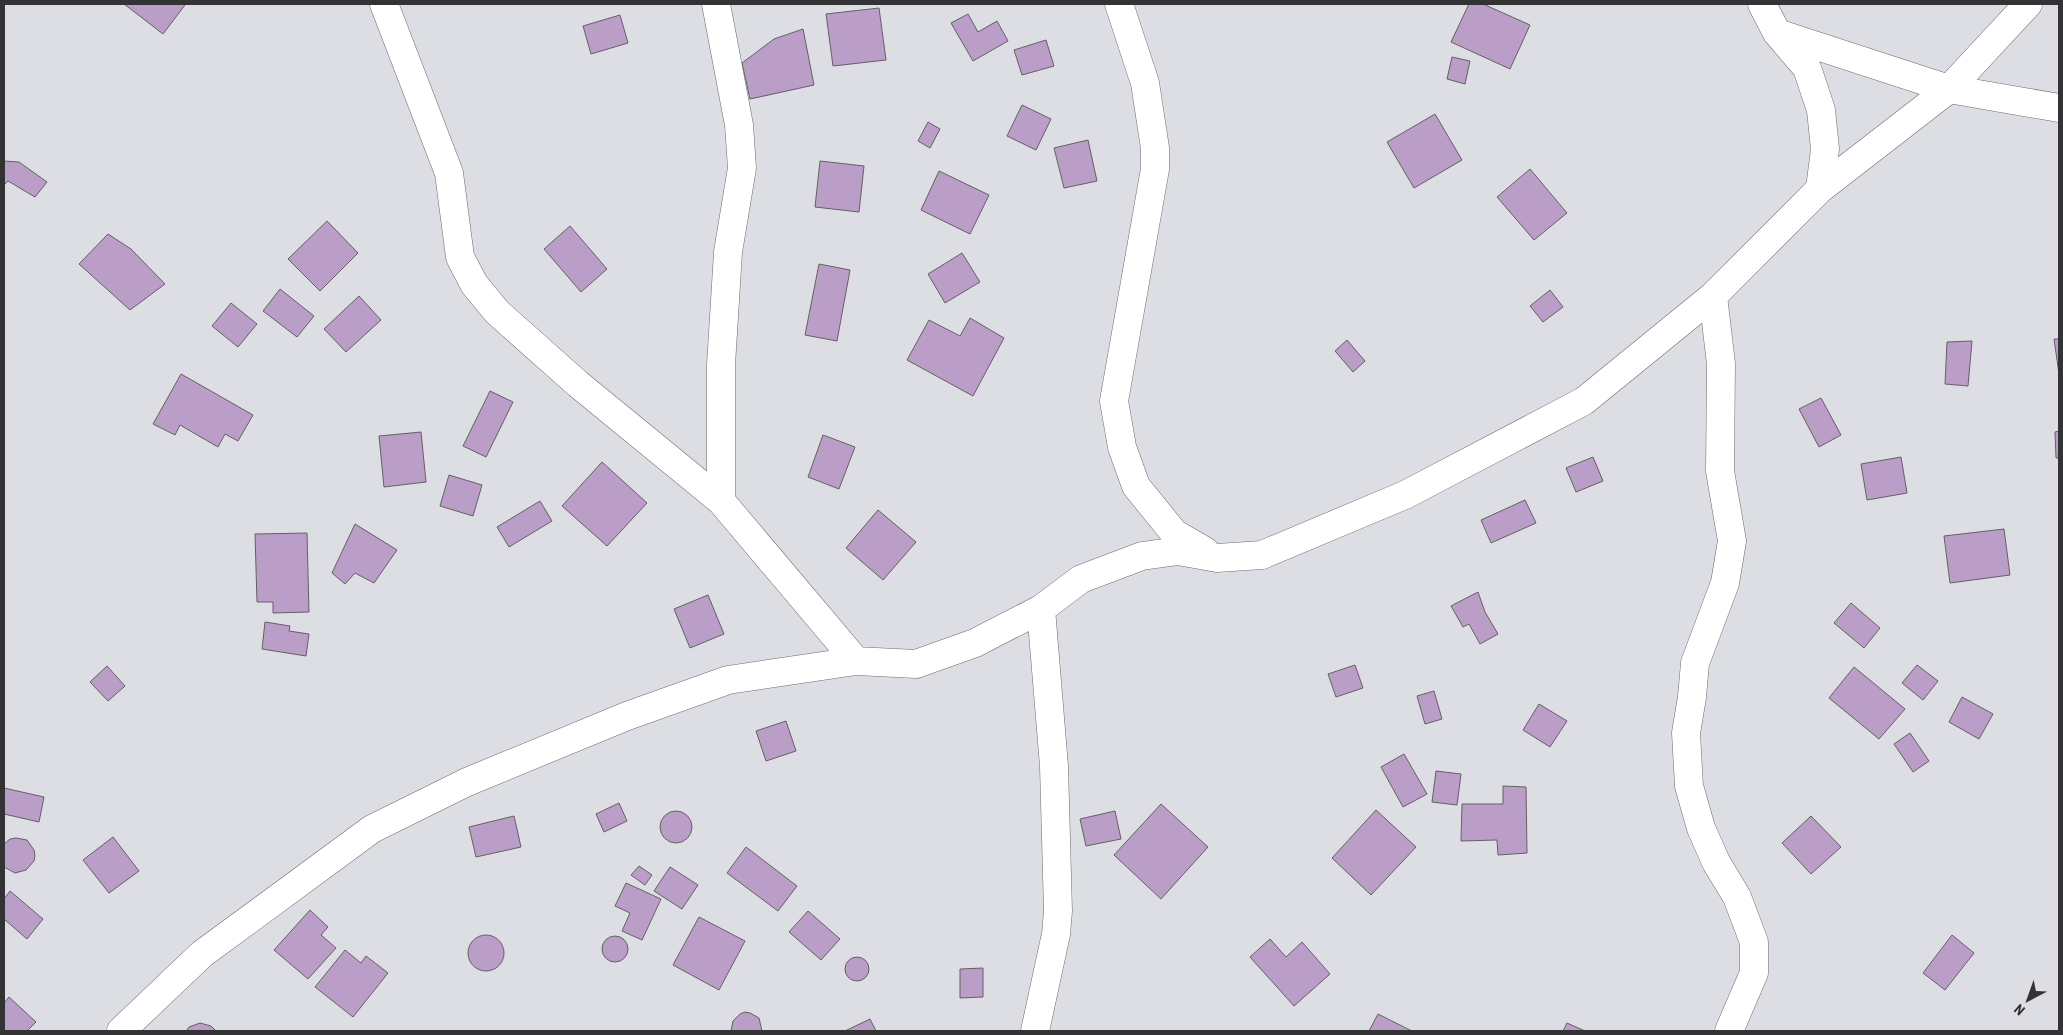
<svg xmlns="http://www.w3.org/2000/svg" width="2063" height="1035" font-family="'Roboto Condensed',sans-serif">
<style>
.building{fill:#bb9ec7;stroke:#636064}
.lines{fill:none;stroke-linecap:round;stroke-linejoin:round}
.minor-casing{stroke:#6b6b71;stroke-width:29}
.minor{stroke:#fff;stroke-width:28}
</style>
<rect width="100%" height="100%" fill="#dddee4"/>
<!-- building -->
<path class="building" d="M124 4H184L185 5 163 34Z
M1469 4H1483L1530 25 1510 69 1451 42Z
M879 8 886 60 833 66 826 14Z
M968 14 978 32 997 21 1008 41 973 61 951 23Z
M620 15 628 43 591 54 583 26Z
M803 29 814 85 750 99 742 63 774 39Z
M1046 40 1054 66 1022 75 1014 50Z
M1452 57 1470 61 1465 84 1447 79Z
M1022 105 1051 119 1036 150 1007 136Z
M1435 114 1462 160 1414 188 1387 142Z
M928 122 940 129 930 148 918 141Z
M1088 140 1097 181 1064 188 1054 148Z
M4 161 19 162 47 182 35 197 8 181 4 185Z
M820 161 864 166 859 212 815 207Z
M1530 169 1567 213 1534 240 1497 197Z
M939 171 989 195 970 234 921 210Z
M327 221 358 253 320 291 288 259Z
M570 226 607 269 581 292 544 249Z
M108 234 131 249 165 284 130 310 79 264Z
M962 253 980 282 945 303 928 274Z
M819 264 850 270 837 341 805 335Z
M280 289 314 316 297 337 263 311Z
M1550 290 1563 307 1543 322 1530 306Z
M359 296 381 320 346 352 324 329Z
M231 303 257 324 238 347 212 326Z
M970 318 1004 338 973 396 907 360 929 320 960 336Z
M2054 339H2059V374Z
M1347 340 1365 361 1353 372 1335 351Z
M1972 341 1968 386 1945 384 1947 342Z
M181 374 253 415 238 441 225 434 218 447 180 425 175 435 153 424Z
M490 391 513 402 486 457 463 446Z
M1821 398 1841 435 1819 447 1799 409Z
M2059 431V458H2056L2055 432Z
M421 432 426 482 384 487 379 436Z
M823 435 855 447 839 489 808 477Z
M1593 457 1603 481 1576 492 1566 468Z
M1901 457 1907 493 1867 500 1861 464Z
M602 462 647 503 607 546 562 506Z
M449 475 482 485 473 516 440 506Z
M1525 500 1536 523 1491 543 1481 520Z
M540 501 552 521 509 547 497 527Z
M878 510 916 542 883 580 846 548Z
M355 524 397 550 374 583 355 573 345 584 332 573Z
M2004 529 2010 575 1950 583 1944 536Z
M307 533 309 612 273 613V602H257L255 534Z
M1478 592 1485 612 1498 634 1480 644 1469 624 1463 627 1451 606Z
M708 595 724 634 690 648 674 609Z
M1851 603 1880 628 1864 648 1834 623Z
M265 622 290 626 289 631 309 634 306 656 262 649Z
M1355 665 1363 688 1336 697 1328 674Z
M1917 665 1938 681 1923 700 1902 683Z
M107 666 125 686 108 701 90 682Z
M1854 667 1905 709 1879 739 1829 698Z
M1434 691 1442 719 1425 724 1417 696Z
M1962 697 1993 714 1979 739 1949 722Z
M1539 704 1567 721 1550 747 1523 730Z
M786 721 796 751 766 761 756 731Z
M1910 733 1929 761 1913 772 1894 744Z
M1404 754 1427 794 1403 807 1381 767Z
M1436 771 1461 774 1457 805 1432 802Z
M1503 786 1526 787 1527 853 1498 855 1497 840 1461 841 1462 804H1503Z
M4 788 44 797 39 822 4 814Z
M619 803 627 821 604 832 596 814Z
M1161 804 1208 847 1161 899 1114 855Z
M1376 810 1416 847 1371 895 1332 858Z
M660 827a16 16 0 1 1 32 0a16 16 0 1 1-32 0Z
M1115 811 1121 839 1086 846 1080 819Z
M514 816 521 847 476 857 469 827Z
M1811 816 1841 847 1811 874 1782 843Z
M113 837 139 871 109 893 83 860Z
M16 838 27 840 34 850 35 856 34 861 26 870 15 873 4 867V844L10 839Z
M746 847 797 886 778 911 727 873Z
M639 866 652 875 645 885 631 875Z
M670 867 698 885 682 909 654 891Z
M626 883 661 899 642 940 622 931 630 913 615 906Z
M10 891 43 919 27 939 4 919V899Z
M310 910 328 927 321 935 336 948 308 979 274 950Z
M808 911 840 939 821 960 789 932Z
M699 917 745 941 719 990 673 965Z
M1952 935 1974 953 1945 990 1923 973Z
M468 953a18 18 0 1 1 36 0a18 18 0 1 1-36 0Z
M602 949a13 13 0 1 1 26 0a13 13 0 1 1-26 0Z
M1270 939 1286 957 1302 942 1330 974 1294 1006 1250 957Z
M345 950 361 963 366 956 388 973 353 1017 315 987Z
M845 969a12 12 0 1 1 24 0a12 12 0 1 1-24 0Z
M983 968V997L960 998V969Z
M9 997 36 1022 27 1031H4V1003Z
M745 1012 750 1013 759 1018 762 1031H731L733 1021 740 1014Z
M1378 1014 1412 1031H1369Z
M870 1019 876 1031H845Z
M200 1023 211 1026 216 1031H186L189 1027Z
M1567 1023 1585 1031H1563Z"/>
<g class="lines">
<defs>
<path id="minor" d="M384 4 449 173 460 257 474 284 497 312 578 384 721 501 856 661
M716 4 739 125 742 168 728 252 721 365V501
M1119 4 1145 83 1155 148V169L1114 401 1122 447 1136 486 1174 533 1205 551
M1762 4 1777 33 1807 68 1821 110 1825 149 1820 189
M1777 33 1949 89 2059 108
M1713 296 1721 364 1720 471 1732 541 1725 583 1695 663 1692 697 1686 733 1689 786 1701 828 1716 862 1737 897 1754 942V973L1729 1031
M121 1031 202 954 372 829 467 782 627 716 728 680 856 661 916 664 975 643 1041 609 1081 579 1142 556 1178 551 1217 558 1262 555 1405 495 1584 401 1713 296 1820 189 1949 89 2028 4
M1035 1031 1056 934 1058 911 1054 766 1041 609"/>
</defs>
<!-- minor casing -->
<use href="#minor" class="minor-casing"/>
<!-- minor -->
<use href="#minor" class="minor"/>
</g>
<!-- border -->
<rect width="2063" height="1035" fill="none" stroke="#333335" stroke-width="10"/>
<!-- north arrow -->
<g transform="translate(2028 1000) rotate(221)" stroke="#dddee4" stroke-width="4" paint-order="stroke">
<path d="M0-4L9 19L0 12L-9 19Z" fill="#333335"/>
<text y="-8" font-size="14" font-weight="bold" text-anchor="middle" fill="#333335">N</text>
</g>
</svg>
